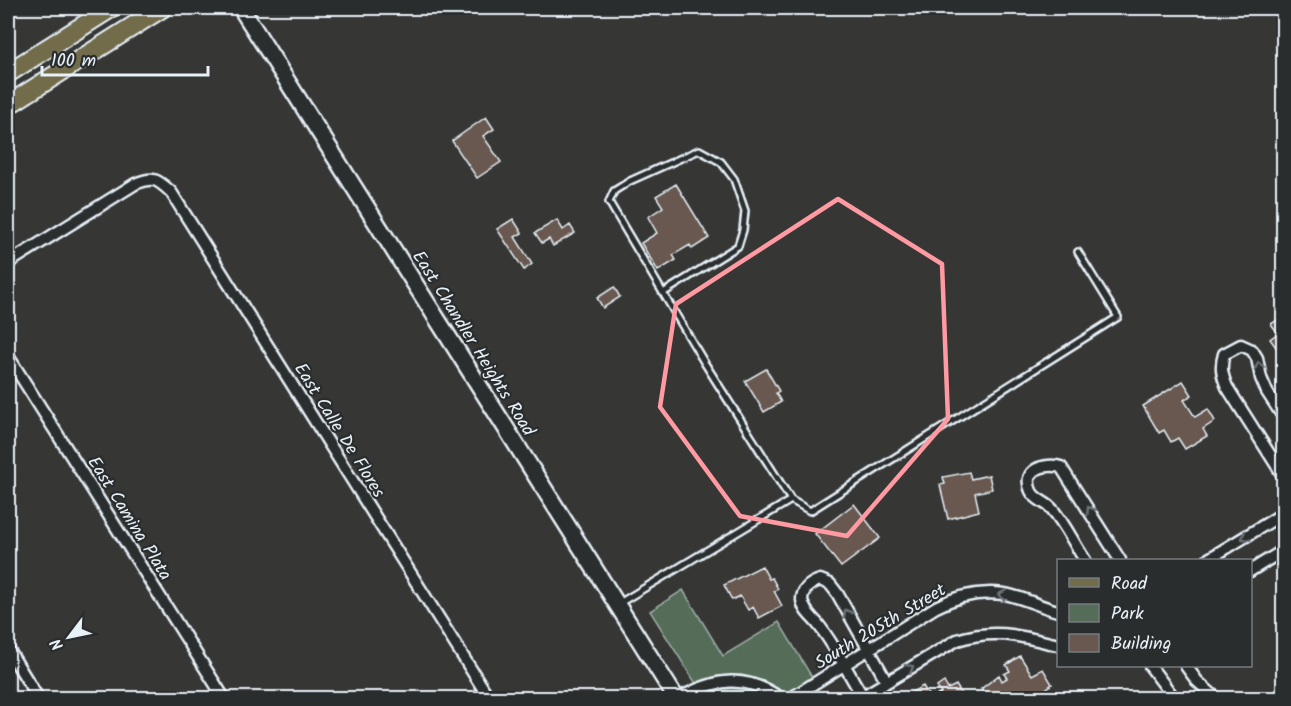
<svg xmlns="http://www.w3.org/2000/svg" width="1291" height="706" font-family="Kalam,sans-serif">
<style>
.green{fill:#556c58;stroke:#9eaea8;stroke-width:1.5}
.building{fill:#68584f;stroke:#e8f1f8;stroke-width:1.5}
.lines{fill:none;stroke-linecap:round;stroke-linejoin:round}
.lane-casing{stroke:#e8f1f8;stroke-width:10}
.street-casing{stroke:#e8f1f8;stroke-width:15}
.secondary-casing{stroke:#e8f1f8;stroke-width:20}
.primary-casing{stroke:#e8f1f8;stroke-width:22}
.lane{stroke:#2a2d2e;stroke-width:5}
.street{stroke:#2a2d2e;stroke-width:10}
.secondary{stroke:#2a2d2e;stroke-width:15}
.primary{stroke:#726c4b;stroke-width:18}
.oneway{stroke:#6c7275}
.marked{fill:none;stroke:#ff9aa2;stroke-width:4.5;stroke-linejoin:round}
.labels{text-anchor:middle;stroke-width:4.5;stroke-linejoin:round;paint-order:stroke}
.street-label{font-size:18px;fill:#e8f1f8;stroke:#2a2d2e}
</style>
<rect width="100%" height="100%" fill="#363635"/>
<filter id="ink" filterUnits="userSpaceOnUse"><feTurbulence type="fractalNoise" baseFrequency=".0167" numOctaves="2"/><feDisplacementMap in="SourceGraphic" scale="12" xChannelSelector="R" yChannelSelector="G"/><feConvolveMatrix kernelMatrix="1 2 1 2 8 2 1 2 1" color-interpolation-filters="sRGB"/></filter>
<g filter="url(#ink)">
<!-- green -->
<path class="green" d="M683 590 723 656 779 622 813 679 787 694 790 698H705L650 611Z"/>
<!-- building -->
<path class="building" d="M486 117 494 129 483 136 501 162 477 178 452 141Z
M676 184 709 238 692 249 690 245 673 255 676 260 658 271 641 243 657 233 648 217 663 207 656 196Z
M513 219 522 233 515 237 532 264 524 270 497 229Z
M557 220 563 230 570 225 575 233 553 246 549 239 542 243 535 233Z
M614 287 620 297 603 308 597 298Z
M1284 316V347L1278 350 1270 339 1278 333 1271 324Z
M766 369 779 391 776 393 781 402 764 412 745 381Z
M1183 381 1192 395 1184 400 1195 417 1208 409 1215 421 1203 429 1207 436 1185 449 1178 438 1171 442 1164 430 1159 433 1143 406Z
M969 472 971 479 989 475 992 489 975 493 979 511 948 519 940 485 945 484 943 477Z
M854 504 880 538 841 567 815 534Z
M762 566 769 579 772 578 778 589 774 591 782 606 759 618 753 607 748 610 740 596 732 600 724 585Z
M1020 656 1032 675 1043 669 1052 684 1046 689 1051 696 1047 698H988L981 689 999 675 1002 681 1007 678 1004 674 1010 671 1006 665Z
M944 682 948 689 956 685 964 698H932L941 693 937 687Z
M923 686 930 698H901Z"/>
<g class="lines">
<defs>
<path id="lane" d="M791 500 810 511 1118 317 1078 252
M618 604 791 500 704 362 609 202 614 191 630 181 699 150 721 162 734 179 745 211 743 230 738 246 663 293"/>
<path id="street" d="M8 263 135 184C153 176 157 179 171 192L489 698
M8 356 224 698
M1284 418 1267 392 1261 378 1257 358 1252 350 1241 345 1224 354C1220 367 1222 375 1227 387L1284 477
M1085 560C1074 544 1065 524 1052 509 1046 502 1035 500 1031 491 1021 469 1045 463 1061 467L1120 560
M1207 560 1284 513
M1250 571 1284 550
M8 649 38 698
M1150 666 1174 698
M1186 666 1197 681 1216 698
M863 697C848 673 835 645 817 623 811 616 803 610 802 600 802 589 811 583 820 580L830 584 837 593 887 682
M680 698C716 678 745 674 780 698
M791 698 936 607C957 596 980 591 1004 594 1023 597 1040 607 1058 611
M860 698 957 640C995 628 1021 636 1058 645"/>
<path id="secondary" d="M241 8 676 698"/>
<path id="primary" d="M8 73 111 8
M8 105 162 8"/>
</defs>
<!-- lane casing -->
<use href="#lane" class="lane-casing"/>
<!-- street casing -->
<use href="#street" class="street-casing"/>
<!-- secondary casing -->
<use href="#secondary" class="secondary-casing"/>
<!-- primary casing -->
<use href="#primary" class="primary-casing"/>
<!-- lane -->
<use href="#lane" class="lane"/>
<!-- street -->
<use href="#street" class="street"/>
<!-- secondary -->
<use href="#secondary" class="secondary"/>
<!-- primary -->
<use href="#primary" class="primary"/>
</g>
<!-- one-way arrows -->
<defs><path id="oneway-chevron" d="M-2-3.5L2.5 0L-2 3.5" fill="none" stroke-width="1.6" stroke-linecap="round" stroke-linejoin="round" transform="scale(1.5)"/></defs>
<g class="oneway">
<use href="#oneway-chevron" transform="translate(1259 366) rotate(-103)"/>
<use href="#oneway-chevron" transform="translate(1090 510) rotate(-122)"/>
<use href="#oneway-chevron" transform="translate(1245 537) rotate(148)"/>
<use href="#oneway-chevron" transform="translate(1002 595) rotate(-171)"/>
<use href="#oneway-chevron" transform="translate(847 613) rotate(-119)"/>
<use href="#oneway-chevron" transform="translate(910 668) rotate(-31)"/>
</g>
</g>
<!-- marked area -->
<path class="marked" d="M838 199 942 264 948 419 847 536 740 516 660 407 676 304Z"/>
<g class="labels">
<!-- street labels -->
<g class="street-label">
<text transform="translate(474 343) rotate(58)" y="6">East Chandler Heights Road</text>
<text transform="translate(340 430) rotate(58)" y="6">East Calle De Flores</text>
<text transform="translate(130 518) rotate(58)" y="6">East Camina Plata</text>
<text transform="translate(880 626) rotate(-31)" y="6">South 205th Street</text>
</g>
</g>
<!-- margin -->
<rect width="1291" height="706" fill="none" stroke="#2a2d2e" stroke-width="30"/>
<rect x="15" y="15" width="1261" height="676" fill="none" stroke="#e8f1f8" stroke-width="2" filter="url(#ink)"/>
<!-- legend -->
<rect x="1057" y="559" width="195" height="108" fill="#2a2d2e" stroke="#767b7f" stroke-width="1.5"/>
<rect x="1069" y="578" width="30" height="9" fill="#726c4b" stroke="#767b7f" stroke-width="1.5"/>
<text x="1111" y="589" font-size="18" fill="#e8f1f8">Road</text>
<rect x="1069" y="604" width="30" height="18" fill="#556c58" stroke="#767b7f" stroke-width="1.5"/>
<text x="1111" y="619" font-size="18" fill="#e8f1f8">Park</text>
<rect x="1069" y="634" width="30" height="18" fill="#68584f" stroke="#767b7f" stroke-width="1.5"/>
<text x="1111" y="649" font-size="18" fill="#e8f1f8">Building</text>
<!-- north arrow -->
<g transform="translate(69 637) rotate(238)" stroke="#2a2d2e" stroke-width="4.5" paint-order="stroke">
<path d="M0-4.5L10 22L0 15L-10 22Z" fill="#e8f1f8"/>
<text y="-9" font-size="16" font-weight="bold" text-anchor="middle" fill="#e8f1f8">N</text>
</g>
<!-- scale -->
<path d="M42 66v9h166v-9" fill="none" stroke="#e8f1f8" stroke-width="3"/>
<text x="51" y="66" font-size="18" fill="#e8f1f8" stroke="#2a2d2e" stroke-width="4.5" paint-order="stroke">100 m</text>
</svg>
